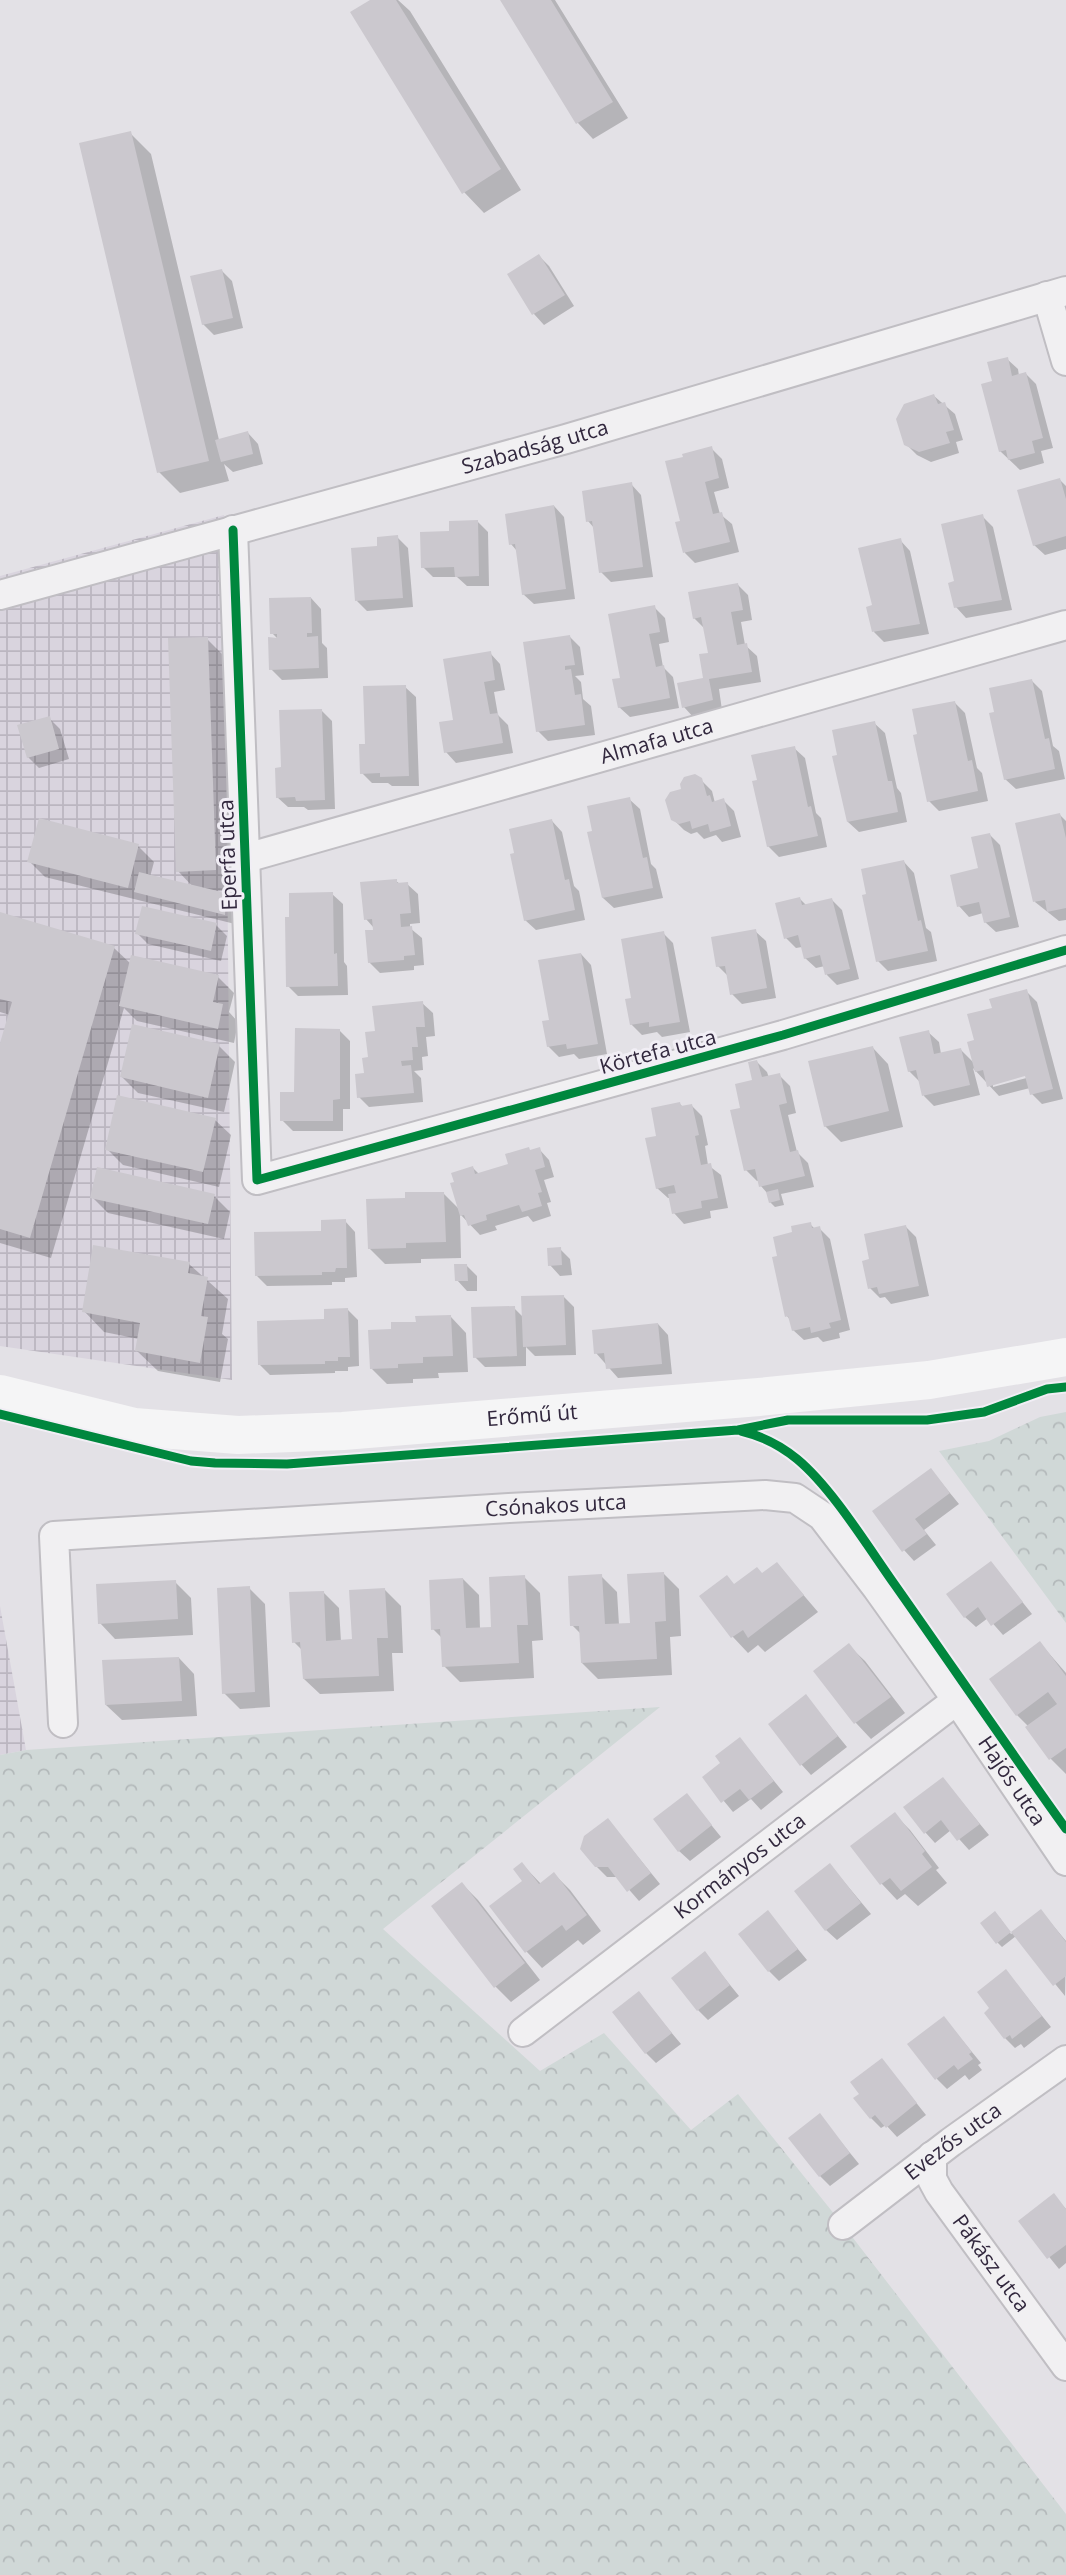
<svg xmlns="http://www.w3.org/2000/svg" width="1066" height="2575" font-family="'Open Sans',sans-serif">
<style>
.industrial{fill:url(#industrial-grid)}
.forest{fill:url(#forest-crowns)}
.shadow{fill:#0003;fill-rule:evenodd}
.building{fill:#cbc8ce}
.lines{fill:none;stroke-linecap:round;stroke-linejoin:round}
.street-casing{stroke:#c0bec3;stroke-width:32}
.street{stroke:#f1f0f2;stroke-width:28}
.secondary{stroke:#f5f5f6;stroke-width:38}
.cycleway-casing{stroke:#f1eef5;stroke-width:13}
.cycleway{stroke:#00873e;stroke-width:9}
.labels{text-anchor:middle;stroke-width:6;stroke-linejoin:round;paint-order:stroke}
.street-label{font-size:21px;fill:#32283e;stroke:#f1eef5}
</style>
<defs>
<pattern id="industrial-grid" width="8" height="8" patternUnits="userSpaceOnUse" patternTransform="scale(1.75)"><rect width="8" height="8" fill="#d9d4de"/><path d="M0 4h8M4 0v8" fill="none" stroke="#bbb6c0"/></pattern>
<pattern id="forest-crowns" width="20" height="18" patternUnits="userSpaceOnUse" patternTransform="scale(1.75)"><rect width="20" height="18" fill="#d0d8d7"/><path d="M2 6a3 3 0 1 1 6 0M12 15a3 3 0 1 1 6 0" fill="none" stroke="#b3b9ba"/></pattern>
</defs>
<rect width="100%" height="100%" fill="#e3e1e6"/>
<!-- industrial -->
<path class="industrial" d="M224 515 232 1380 0 1346V576Z
M0 1606 26 1750 0 1755Z"/>
<!-- forest -->
<path class="forest" d="M1066 1412V1623L939 1451 989 1441 1040 1417Z
M660 1707 383 1929 540 2071 604 2033 691 2130 738 2094 843 2225 1066 2514V2575H0V1755L26 1750Z"/>
<!-- shadow -->
<path class="shadow" d="M374 0H398L410 11 521 190 484 213 464 192Z
M502 0H555L628 118 593 139 578 123Z
M130 133 151 154 219 440 248 433 258 444 263 464 233 472 224 464 229 481 180 493 159 472Z
M539 256 549 266 574 306 544 325 534 314 509 274Z
M222 271 232 281 243 328 214 335 203 324Z
M1007 359 1018 369 1019 376 1026 374 1036 384 1053 448 1041 451 1044 463 1020 470 1000 451Z
M934 396 955 414 963 440 956 442 959 453 931 462 917 455 906 444Z
M711 448 722 459 729 488 714 492 720 514 732 524 739 552 695 563 685 553 682 522Z
M1060 480 1066 486V549L1045 555 1034 545Z
M631 484 641 495 653 577 611 582 601 572 595 529 588 521Z
M554 506 564 517 575 599 534 604 523 594 517 551 511 544Z
M982 516 993 527 1012 610 966 618 956 607Z
M477 521 488 532 489 586H467L457 577H433L423 567 451 533Z
M397 537 408 548 413 607 367 611 357 601 379 547Z
M900 540 910 551 929 634 884 642 874 632Z
M738 585 748 595 752 620 741 622 745 645 757 656 761 682 719 689 722 710 694 718 684 707 705 680 710 654 705 629 694 618Z
M311 598 321 609 322 643 327 648 328 678 282 680 271 669 278 639 272 633Z
M654 607 665 618 669 642 659 644 663 667 673 677 679 708 630 717 619 707 622 679Z
M570 637 580 647 584 675 575 676 581 682 583 699 591 706 595 735 548 741 538 731Z
M207 639 228 660 236 890 213 891 225 895 235 906V924L45 877 29 861 138 846 154 862 150 877 194 888 178 871Z
M490 653 500 664 505 690 494 692 498 715 508 725 513 753 456 763 446 752 455 722Z
M1031 680 1042 691 1053 746 1059 751 1065 779 1016 789 1005 779Z
M405 687 416 697 419 786H392L388 783H372L362 773 367 745Z
M955 703 965 713 977 768 982 773 988 801 939 811 929 801Z
M321 710 332 721 335 809 308 810 304 807H288L277 797Z
M49 718 60 729 69 759 39 768 28 757Z
M874 723 885 733 897 788 901 793 907 822 859 832 848 822 839 756Z
M794 748 805 758 816 813 821 818 827 847 779 857 768 846 759 781Z
M701 780 712 791 715 803 723 800 734 811 741 837 722 842 716 835 704 839 697 832 691 834 684 830 673 819 683 791Z
M629 799 640 809 651 864 656 869 663 898 614 908 603 898 594 832Z
M1060 815 1066 821V920L1059 921 1035 902Z
M552 821 562 832 574 886 579 891 585 920 536 930 525 920Z
M990 835 1000 845 1019 927 996 932 985 922 983 913 969 917 959 906 980 870Z
M904 862 914 873 926 928 931 932 937 961 888 971 878 961Z
M396 881 400 884H407L418 894 420 923 410 924V928L422 938 424 965 414 966V970L380 973 369 962 375 931 374 928 366 919Z
M332 894 343 904 344 962 347 966 348 995 298 996 288 986Z
M799 898 807 906 832 900 842 910 859 979 837 985 827 975 825 966 816 968 805 958 802 947 796 948 786 938Z
M0 919 114 948 131 964 218 977 234 993 229 1012 238 1022 234 1043 137 1021 124 1008 51 1258 0 1243V1050L10 1015 0 1012Z
M216 925 227 936 221 961 148 944 137 933Z
M755 931 766 941 776 998 742 1004 732 994 729 977 718 966Z
M663 933 673 943 690 1032 662 1037 657 1032 642 1035 631 1024Z
M581 954 591 965 607 1054 579 1059 574 1054 559 1057 548 1046Z
M1026 991 1037 1002 1063 1099 1042 1104 1032 1094 1030 1088 999 1096 973 1068 980 1095 934 1106 924 1096 921 1083 909 1071 928 1032 939 1042 941 1054 961 1050 974 1063 976 1041 994 1009ZM1033 1072 1034 1076 993 1087V1083Z
M422 1003 433 1013 435 1036 426 1037 428 1056 422 1057 423 1070 414 1071 421 1078 423 1102 369 1107 359 1097 377 1033Z
M339 1030 350 1041V1109H343V1131H293L282 1120 296 1093Z
M219 1046 235 1062 224 1112 138 1093 122 1077Z
M873 1048 888 1064 903 1127 841 1142 825 1126Z
M757 1062 767 1072 769 1078 779 1075 790 1086 796 1113 788 1115 797 1152 808 1163 814 1187 781 1194 784 1205 775 1207 770 1202 768 1194 761 1186 760 1180 757 1181 746 1170 742 1109 754 1081Z
M680 1104 683 1107 691 1105 702 1116 708 1145 705 1146 708 1165 721 1175 728 1208 710 1211 711 1218 684 1224 674 1213 671 1198H668L657 1188 658 1137Z
M215 1120 231 1135 219 1187 123 1165 107 1149Z
M539 1149 549 1160 554 1177 544 1180 551 1202 547 1203 551 1216 533 1222 528 1216 495 1226 497 1230 480 1235 460 1214 461 1258 421 1259V1263L385 1264 369 1248 406 1200 444 1194 460 1210 473 1168 479 1174 511 1165Z
M214 1196 230 1212 224 1239 108 1213 92 1197Z
M345 1221 355 1232 357 1277 345 1278V1282H332V1285L267 1286 257 1276 323 1232Z
M810 1224 815 1229 819 1228 830 1239 850 1330 839 1333 840 1338 823 1342 818 1337 804 1340 793 1330 791 1321 787 1316 779 1257 794 1234Z
M906 1227 916 1237 929 1296 891 1304 885 1297 880 1298 870 1288Z
M560 1249 570 1259 572 1275 560 1276 550 1265Z
M189 1264 228 1299 222 1334 228 1339 220 1382 158 1371 137 1351 139 1339 104 1332 84 1311Z
M466 1265 477 1276V1291H467L457 1280Z
M563 1296 574 1307 576 1355 535 1356 526 1347V1366L485 1367 475 1357 514 1308 523 1317Z
M348 1310 358 1320 359 1366 348 1367V1371H335V1373L270 1375 260 1365 326 1321Z
M451 1317 466 1333 468 1372 438 1373 439 1378 413 1379V1383L387 1384 372 1369 393 1331Z
M658 1324 668 1335 672 1374 618 1378 596 1353Z
M931 1470 959 1504 924 1530 936 1545 914 1561 904 1550Z
M991 1563 1032 1614 1003 1635 988 1618 976 1627 965 1617Z
M777 1564 818 1612 765 1652 758 1645 748 1653 733 1637 701 1597 763 1575Z
M663 1573 679 1589 681 1636 670 1637 672 1675 598 1679 582 1663 581 1634 572 1625 601 1576 617 1592 619 1625H632Z
M524 1577 540 1593 543 1640 532 1641 534 1678 460 1682 444 1666 442 1638 433 1629 463 1579 479 1595 480 1629 493 1628Z
M175 1582 191 1598 193 1635 115 1639 100 1623Z
M249 1588 265 1604 270 1707 240 1709 224 1693Z
M385 1590 401 1606 403 1653H392L394 1691 320 1694 304 1679 303 1651 294 1642 323 1592 339 1608 341 1642 353 1641Z
M1040 1643 1066 1673V1774L1051 1759 1029 1727 1017 1715Z
M849 1646 865 1661 905 1713 871 1739 856 1723 816 1671Z
M179 1658 194 1674 197 1716 122 1720 106 1705Z
M806 1697 847 1747 811 1775 801 1764Z
M740 1739 783 1792 761 1810 751 1799 733 1812 704 1777 723 1763Z
M943 1779 989 1835 969 1850 951 1830 935 1843 925 1832Z
M687 1795 721 1837 690 1861 679 1851Z
M894 1814 910 1830 939 1868 936 1870 947 1883 918 1906 905 1894 897 1900 882 1884 852 1846Z
M608 1820 660 1884 639 1901 618 1877H607L596 1866Z
M522 1864 541 1884 554 1874 570 1890 601 1931 583 1945 578 1940 542 1968 527 1952 491 1906 525 1881Z
M830 1865 871 1914 837 1940 826 1930Z
M462 1884 478 1900 540 1980 511 2002 495 1986Z
M1041 1911 1066 1941 1065 1996 1016 1936 1002 1947 997 1942 1000 1918 1011 1934Z
M768 1913 807 1960 779 1981 769 1971Z
M705 1954 739 1996 708 2020 698 2010Z
M1006 1971 1051 2027 1024 2048 1021 2044 1015 2048 1005 2038 992 2009Z
M639 1994 681 2044 656 2063 646 2053Z
M944 2018 981 2063 978 2065 982 2070 969 2080 965 2075 947 2089 937 2079Z
M882 2060 926 2115 897 2137 886 2125 881 2128 871 2118Z
M820 2116 859 2164 830 2186 820 2176Z
M1054 2196 1066 2209V2263L1059 2269 1020 2221Z"/>
<!-- building -->
<path class="building" d="M370 0H396L501 169 462 194 350 12Z
M500 0H551L613 102 576 124Z
M131 131 209 461 157 473 79 143Z
M539 254 565 295 532 315 507 274Z
M222 269 233 318 202 325 190 276Z
M1008 357 1012 376 1026 372 1043 438 1032 441 1035 453 1008 460 1006 450 999 452 981 384 992 381 987 362Z
M934 394 938 404 945 402 954 430 946 432 950 443 919 452 904 445 896 419 904 404Z
M248 431 253 454 221 462 215 440Z
M712 446 719 478 705 482 713 514 722 512 730 542 683 553 675 522 680 521 665 461 683 457 682 454Z
M1060 478 1066 499V536L1033 546 1017 490Z
M632 482 643 567 599 573 592 521 586 522 582 491Z
M554 505 566 589 522 595 515 544 509 545 505 514Z
M983 514 1002 600 954 608 948 583 954 581 941 524Z
M478 520 479 576 455 577 454 567 421 568 420 532 449 531V521Z
M398 535 403 598 355 601 351 548 377 546V537Z
M901 538 920 624 872 632 866 607 872 605 858 548Z
M738 583 743 610 731 612 737 645 747 643 752 672 709 679 713 700 682 708 677 683 703 678 699 654 708 653 701 617 693 619 688 592Z
M311 597 312 633H307V637L318 636 319 668 269 670 268 637 277 638V634H270L269 598Z
M655 605 660 632 649 634 656 667 664 665 670 698 618 708 612 679 620 678 608 614Z
M570 635 575 665 565 666V670L571 669 575 695 581 694 585 725 536 732 523 642Z
M208 637 216 870 176 872 168 638Z
M491 651 495 680 484 682 490 714 498 713 503 743 444 753 439 722 453 720 443 659Z
M1032 679 1045 739 1049 738 1055 769 1004 780 989 713 994 712 989 688Z
M406 685 409 776 380 777V773L360 774 359 744H365L363 686Z
M955 701 968 761 972 760 978 791 927 802 913 735 917 734 912 709Z
M322 709 325 800 296 801 295 797 276 798 275 768 281 767 279 710Z
M50 716 59 749 27 758 17 725Z
M875 721 888 781H892L898 812 847 822 832 756 837 755 832 730Z
M795 746 808 807 811 806 818 836 767 847 752 781 757 780 751 755Z
M695 774 702 778 707 796 710 795 712 802 724 798 731 826 710 832 708 824 692 829 690 821 679 824 671 820 665 800 670 792 681 789 680 784 684 777Z
M630 797 643 858 647 857 653 888 602 898 587 832 592 831 587 806Z
M1060 813 1066 838V908L1047 912 1045 900 1033 902 1015 823Z
M39 818 139 844 128 888 27 862Z
M552 819 565 880 569 879 575 910 524 921 510 854 514 853 509 829Z
M990 833 1010 917 984 923 979 902 957 907 950 875 978 868 971 837Z
M904 860 918 921 921 920 928 951 876 962 862 895 866 894 861 869Z
M139 872 226 893 225 915 134 892Z
M397 879V883L408 882 411 913 400 914 401 927 412 926 415 955 404 956V960L368 963 365 930H373L372 919 364 920 360 882Z
M333 892 334 954 337 953 338 986 286 987 285 917H289V893Z
M800 897 802 905 832 898 850 969 825 975 820 955 804 959 798 935 784 939 775 903Z
M142 906 217 923 211 951 135 934Z
M0 912 115 946 30 1238 0 1229V1043L12 1002 0 999Z
M756 929 767 988 730 995 725 966 716 967 711 937Z
M664 931 680 1022 649 1027V1022L630 1025 625 999 631 998 621 939Z
M581 953 598 1044 567 1049 566 1044 547 1047 542 1021 549 1020 538 960Z
M131 955 219 975 213 1002 223 1004 218 1029 119 1006Z
M1027 989 1053 1089 1030 1095 1025 1076 987 1087 983 1070 975 1072 967 1042 974 1040 967 1014 992 1008 989 999Z
M423 1001 425 1027H416L418 1047H412L413 1060 401 1061 402 1066 411 1065 414 1093 357 1098 355 1074 364 1073 362 1058 368 1057 365 1032 375 1031 372 1006Z
M132 1024 220 1044 208 1098 120 1077Z
M295 1028 340 1029V1099L333 1100V1121H280V1092H294Z
M929 1030 934 1054 961 1048 970 1085 922 1096 916 1070 908 1072 899 1037Z
M873 1046 889 1111 824 1127 808 1061Z
M757 1060 762 1077 780 1073 787 1103 779 1105 790 1152 798 1150 805 1176 759 1187 755 1169 744 1171 730 1110 740 1108 735 1084 752 1080 748 1062Z
M117 1095 216 1118 203 1172 105 1150Z
M680 1102 681 1106 692 1104 699 1135 695 1136 701 1165 711 1163 718 1198 701 1201 702 1208 672 1214 668 1194 676 1193 674 1185 656 1189 645 1138 656 1136 651 1108Z
M529 1147 530 1150 540 1147 545 1167 535 1170 542 1192 538 1193 542 1206 522 1212 519 1205 486 1215 487 1220 468 1226 464 1215 460 1216 450 1183 454 1182 451 1173 473 1166 475 1174 508 1164 505 1154Z
M97 1167 215 1194 208 1224 90 1198Z
M778 1189 780 1200 769 1203 766 1192Z
M405 1192H444L446 1242 406 1243V1248L368 1249 366 1199 405 1198Z
M346 1219 347 1268H336L335 1272H322V1275L255 1276 254 1232 321 1231V1220Z
M811 1222 812 1228 820 1226 841 1320 829 1323 831 1328 811 1333 810 1327 792 1331 788 1316 785 1317 772 1257 777 1256 773 1237 792 1232 791 1226Z
M906 1225 919 1286 879 1294 877 1287 868 1289 862 1261 869 1259 864 1234Z
M93 1245 190 1262 188 1273 208 1277 201 1316 208 1317 200 1363 135 1351 140 1323 82 1312Z
M561 1247 562 1265 548 1266 547 1248Z
M454 1264H467L468 1281H455Z
M564 1295 566 1345 523 1347 521 1296Z
M515 1306 517 1356 473 1358 471 1307Z
M348 1308 350 1357H338V1361H325V1364L258 1365 257 1321 324 1319V1309Z
M451 1315 453 1356 423 1357V1363L398 1364V1368L370 1369 368 1330 391 1329V1322H416L415 1316Z
M658 1323 662 1364 606 1369 604 1353 594 1354 592 1330Z
M931 1468 950 1493 915 1519 927 1534 902 1552 872 1511Z
M991 1561 1023 1602 991 1626 978 1607 964 1618 946 1594Z
M777 1562 804 1595 748 1638 743 1630 731 1638 699 1596 727 1575 734 1584 757 1567 762 1573Z
M664 1572 666 1621 655 1622 657 1659 581 1663 579 1626H570L568 1576 602 1574 605 1624 630 1623 627 1574Z
M525 1575 528 1625H517L519 1663 442 1667 440 1629 431 1630 429 1580 463 1578 466 1628 491 1627 489 1577Z
M176 1580 178 1619 98 1624 96 1584Z
M250 1586 255 1692 222 1694 217 1588Z
M385 1588 388 1638H377L379 1676 303 1679 300 1642 292 1643 289 1592 324 1591 326 1641 352 1639 349 1590Z
M1040 1641 1066 1676V1748L1049 1760 1025 1727 1057 1704 1048 1692 1016 1716 989 1679Z
M849 1643 891 1697 854 1724 813 1671Z
M179 1657 182 1701 105 1705 102 1660Z
M806 1694 838 1736 800 1766 768 1724Z
M740 1737 774 1781 749 1800 740 1789 721 1803 702 1777 720 1763 715 1756Z
M943 1777 980 1824 957 1841 941 1820 924 1834 903 1807Z
M687 1793 712 1825 678 1852 653 1819Z
M895 1812 925 1851 922 1854 932 1867 901 1891 890 1878 880 1885 850 1846Z
M608 1818 651 1873 627 1892 608 1867H595L580 1849 584 1836Z
M522 1862 539 1884 554 1872 587 1915 566 1931 562 1925 525 1953 489 1906 522 1881 513 1869Z
M830 1863 861 1903 825 1931 794 1891Z
M462 1882 525 1963 494 1988 431 1906Z
M1041 1909 1066 1942V1976L1053 1986 1011 1932Z
M768 1910 798 1949 768 1972 738 1934Z
M995 1911 1011 1932 996 1944 980 1923Z
M705 1951 730 1985 697 2011 671 1978Z
M1006 1969 1042 2016 1012 2039 1010 2035 1004 2039 984 2013 989 2008 977 1992Z
M639 1991 672 2033 645 2054 612 2012Z
M944 2016 972 2052 969 2054 973 2059 958 2070 954 2065 935 2080 907 2044Z
M882 2058 917 2103 886 2128 875 2115 870 2119 853 2098 859 2094 850 2082Z
M820 2113 850 2153 819 2177 788 2138Z
M1054 2193 1066 2209V2245L1047 2259 1018 2221Z"/>
<g class="lines">
<defs>
<g id="street">
<path d="M1047 296 1066 361"/>
<path d="M233 530 257 1180 783 1035 1066 950"/>
<path id="s1" d="M0 595 566 439 1066 291"/>
<path id="s2" d="M246 858 1066 625"/>
<path id="s3" d="M63 1723 54 1536 509 1508 765 1495 795 1498 822 1516 877 1588 957 1700 1066 1861"/>
<path id="s4" d="M523 2032 957 1700"/>
<path id="s5" d="M932 2156V2179L939 2192 1066 2366"/>
<path id="s6" d="M843 2225 951 2142 1066 2060"/>
</g>
</defs>
<!-- street casing -->
<use href="#street" class="street-casing"/>
<!-- street -->
<use href="#street" class="street"/>
<!-- secondary -->
<path class="secondary" id="s7" d="M0 1394 134 1427 238 1435 343 1431 759 1397 929 1380 1066 1357"/>
<defs>
<path id="cycleway" d="M233 530 257 1180 783 1035 1066 950
M0 1414 191 1461 215 1463 287 1464 738 1430 788 1420H927L984 1412 1047 1389 1066 1387
M741 1431C762 1436 780 1445 797 1459 832 1488 868 1547 895 1585 952 1666 1008 1748 1066 1829"/>
</defs>
<!-- cycleway casing -->
<use href="#cycleway" class="cycleway-casing"/>
<!-- cycleway -->
<use href="#cycleway" class="cycleway"/>
</g>
<g class="labels">
<!-- street labels -->
<g class="street-label">
<text dy="7" stroke="none"><textPath href="#s1" startOffset="555">Szabadság utca</textPath></text>
<text dy="7" stroke="none"><textPath href="#s2" startOffset="427">Almafa utca</textPath></text>
<text transform="translate(228 855) rotate(-92)" y="7">Eperfa utca</text>
<text transform="translate(658 1052) rotate(-15)" y="7">Körtefa utca</text>
<text dy="7" stroke="none"><textPath href="#s7" startOffset="537">Erőmű út</textPath></text>
<text dy="7" stroke="none"><textPath href="#s3" startOffset="690">Csónakos utca</textPath></text>
<text dy="7" stroke="none"><textPath href="#s3" startOffset="1288">Hajós utca</textPath></text>
<text dy="7" stroke="none"><textPath href="#s4" startOffset="273">Kormányos utca</textPath></text>
<text dy="7" stroke="none"><textPath href="#s6" startOffset="138">Evezős utca</textPath></text>
<text dy="7" stroke="none"><textPath href="#s5" startOffset="126">Pákász utca</textPath></text>
</g>
</g>
</svg>
